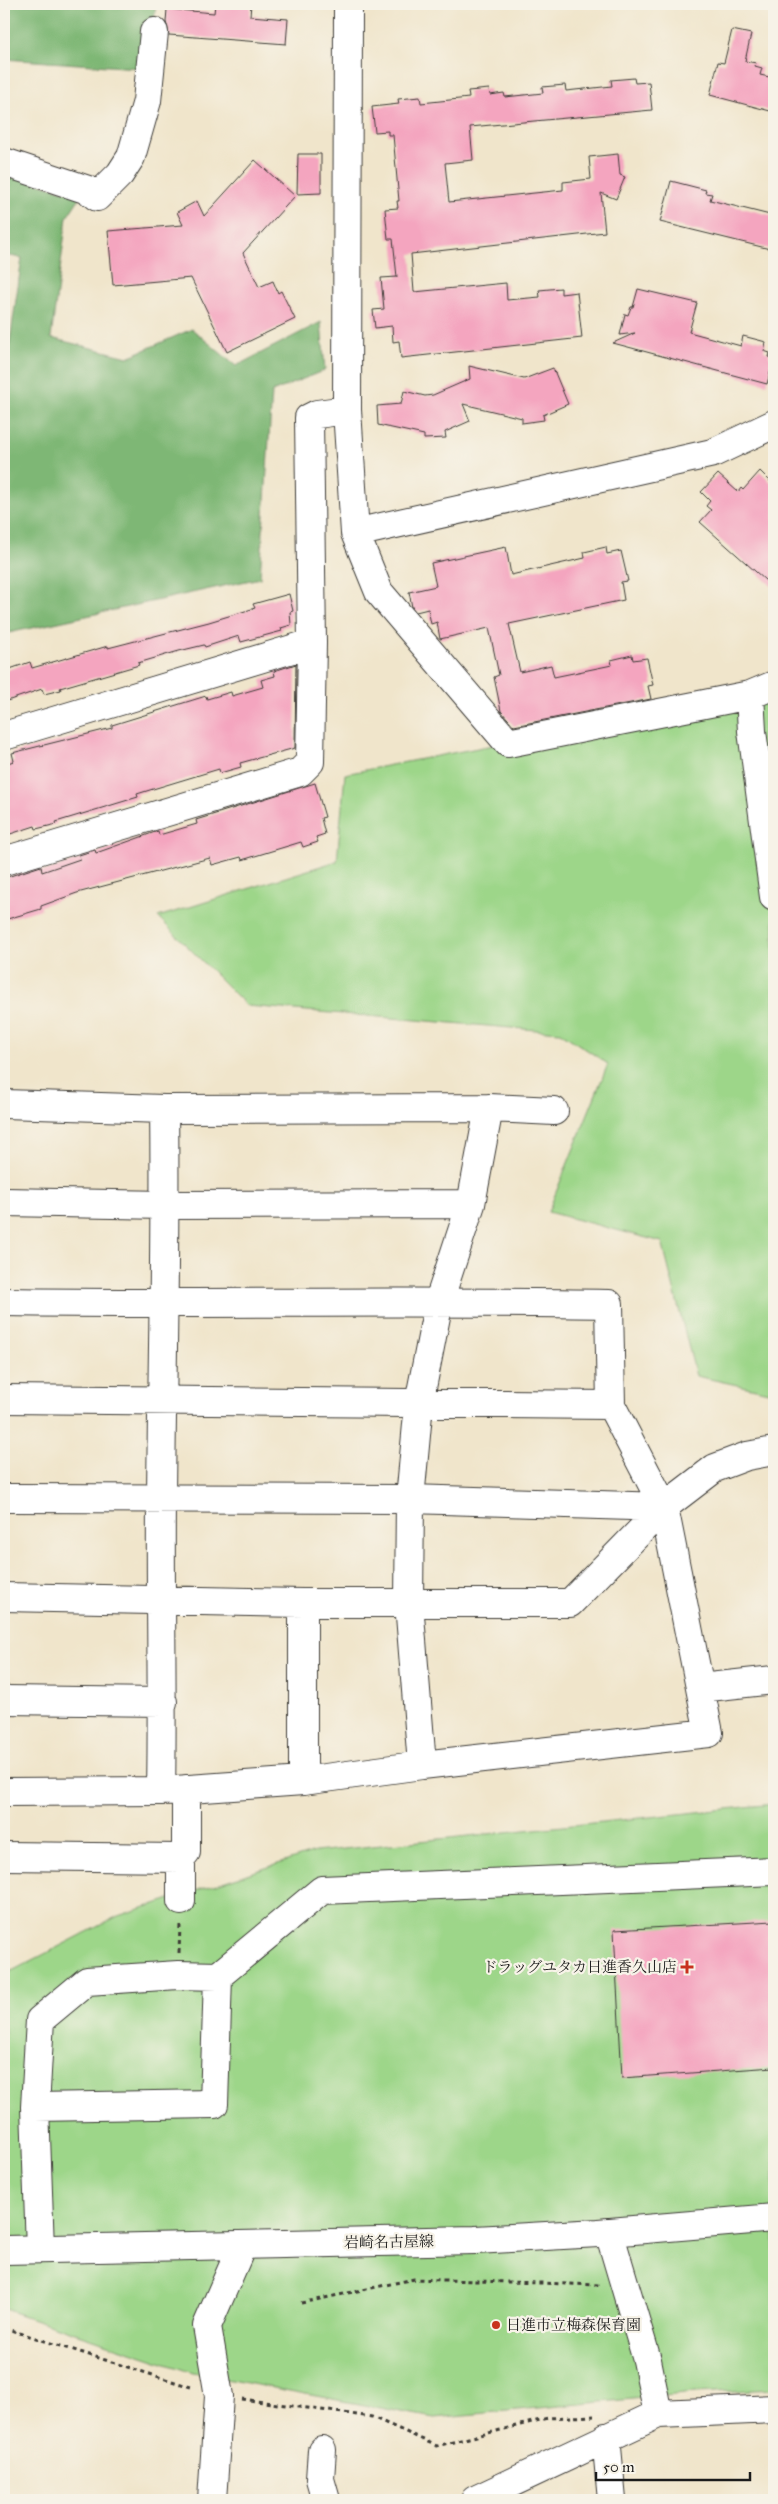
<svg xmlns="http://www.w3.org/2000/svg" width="778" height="2504" font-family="'IM FELL Great Primer','Noto Serif JP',serif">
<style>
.green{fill:#9dd689;stroke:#5c7952}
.forest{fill:#7eb775;stroke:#4d6a48}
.building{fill:#f4a5bf}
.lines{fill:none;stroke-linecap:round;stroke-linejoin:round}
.minor-casing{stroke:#3c3a36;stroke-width:30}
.major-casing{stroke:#3c3a36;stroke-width:30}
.path{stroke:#3c3a36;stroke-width:3;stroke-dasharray:4 4;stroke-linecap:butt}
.minor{stroke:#fff;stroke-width:28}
.major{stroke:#fff;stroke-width:28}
.poi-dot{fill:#c8321e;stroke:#f7f3e8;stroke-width:2}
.labels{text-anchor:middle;stroke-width:4.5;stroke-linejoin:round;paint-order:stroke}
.poi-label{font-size:15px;fill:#1c1c1c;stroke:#f7f3e8;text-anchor:end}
.street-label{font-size:15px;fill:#1c1c1c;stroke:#f7f3e8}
</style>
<rect width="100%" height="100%" fill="#f7f3e8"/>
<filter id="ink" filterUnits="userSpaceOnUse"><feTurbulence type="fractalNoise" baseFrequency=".02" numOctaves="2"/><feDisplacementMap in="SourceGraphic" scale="10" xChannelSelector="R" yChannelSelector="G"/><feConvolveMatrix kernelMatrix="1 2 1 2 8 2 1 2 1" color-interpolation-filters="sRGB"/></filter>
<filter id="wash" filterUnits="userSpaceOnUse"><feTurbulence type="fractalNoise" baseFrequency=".0096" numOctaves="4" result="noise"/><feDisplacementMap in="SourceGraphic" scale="20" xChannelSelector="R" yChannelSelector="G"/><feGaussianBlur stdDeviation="1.12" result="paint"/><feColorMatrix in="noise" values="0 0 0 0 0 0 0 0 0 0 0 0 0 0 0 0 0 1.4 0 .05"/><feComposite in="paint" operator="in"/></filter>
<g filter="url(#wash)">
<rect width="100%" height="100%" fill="#f0e5cb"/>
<!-- green -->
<path class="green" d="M774 690V1393L696 1376 662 1242 548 1212 608 1064 560 1032 247 1006 158 917 337 861 345 774Z
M774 1804V2389L695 2393 434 2418 193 2373 4 2309V1975L118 1916 315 1852Z"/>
<!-- forest -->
<path class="forest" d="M4 4H156L153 31 138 68 4 59Z
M4 173 81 196 67 217 51 338 128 357 192 329 236 366 321 322 325 370 272 392 260 578 4 634V348H9L22 258 4 255Z"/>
<g id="blocks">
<!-- building -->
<path class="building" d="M215 4H251L250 16 288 19 286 44 169 35 166 22 167 9 214 13Z
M732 30 751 34 745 61 756 63 755 66 762 68 760 75 774 78V112L710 95 718 62 724 63Z
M634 78 635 83 649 82 652 110 470 127 473 160 445 163 449 202 563 190V182L591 179 589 157 618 154 620 175 625 177 616 199 601 193 605 232 411 254 414 292 506 283 507 300 540 297 539 290 561 288V294L577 292 582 338 401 358 399 341 393 342 392 326 375 328 373 310 384 309 381 278 397 277 393 239H388L385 209 398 208 397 201H399L393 135H388V131L375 132 372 107 399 104 398 99 420 97 421 103 469 98 468 91 489 89 490 95 504 93 505 97 543 93 542 87 565 85 566 91 612 86 611 80Z
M298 154H321V193L297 194Z
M255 160 295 196 243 253 259 287 273 281 278 293 281 291 295 319 227 352 191 278 113 285 108 231 183 225 177 212 197 201 204 216Z
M671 181 706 190 705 193 712 194 710 200 774 216V250L660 222Z
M638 289 697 303 689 332 741 346 743 336 766 342 764 351 770 353 769 357 774 358 767 384 613 343 635 333 620 335 625 314 628 315 631 307H633Z
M469 366 524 379 553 368 568 404 543 415 544 420 522 423V418L463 404 470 421 445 432 446 438 424 439V435L378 425 377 406 401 404 404 391 425 396 433 395 470 379Z
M760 471 774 485V588L700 522 711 510 706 506 710 501 701 492 718 474 738 492 741 488 743 490Z
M506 547 511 575 585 558 584 552 606 547 607 554 621 551 628 581 621 582 624 600 509 624 520 672 551 665 554 677 612 665 611 660 632 655 633 660 647 658 653 685 648 686 651 699 514 726 501 711 494 677 499 675 489 628 440 639 437 622 431 624 428 609 416 612 412 607 409 592 436 586 431 563Z
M289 594 293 611 290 612 291 625 281 628 282 631 241 642 239 636 205 647 204 645 179 651 138 663 139 665 60 688 61 690 44 694 42 689 4 702V671L30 662 32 668 108 646V648L209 622 255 608 253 604Z
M296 664 295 748 240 763 241 767 220 773 219 769 153 789 137 794 138 797 56 822 57 824 36 829 35 826 4 836V764L14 761 12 753 112 728V725L206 696 207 699 231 692 232 696 263 687 261 680 275 676 274 671Z
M315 783 325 817 321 818 325 834 316 837 318 842 303 847 301 842 242 860 241 857 212 865 210 858 77 893 41 906V909L4 920V878L41 866 42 872 80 859 79 855 95 850 96 853 158 831 159 835 197 824 196 820Z
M774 1921V2067L622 2078 614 1930Z"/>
</g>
</g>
<g filter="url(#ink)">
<use href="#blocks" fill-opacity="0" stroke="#3c3a36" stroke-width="1"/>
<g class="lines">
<defs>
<path id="minor" d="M348 4 347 410 355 533 713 453 774 424
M4 162 88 190 97 197 120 174 131 157 147 101 154 32
M355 533 379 592 508 743 750 695 774 685
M750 695 752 731 774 897
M4 736 312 643
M4 861 300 772 310 762 312 643 309 418 317 414 347 410
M4 1104 164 1109 489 1108 471 1204 439 1301 419 1403 410 1499 409 1603 422 1765
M489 1108 554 1111
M4 1202 166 1205 471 1204
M4 1302C206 1305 408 1300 609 1304L611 1405 664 1507 709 1733 422 1765 303 1781 161 1791 4 1792
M4 1399 611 1405
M4 1498 410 1499 664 1507
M4 1597 303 1603H570L664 1507 715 1468 747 1456 774 1451
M303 1603V1781
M700 1688 774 1680
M4 1700 163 1702
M161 1791C163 1694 160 1598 161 1501 162 1370 166 1239 164 1109
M4 1856 181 1858 186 1852V1789
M181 1858V1901
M218 1976 322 1890 774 1871
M35 2107 214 2104 218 1976 178 1975 87 1981 40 2020 35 2107 40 2249
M609 2232 647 2360 658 2414
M606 2437 612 2500
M322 2450 320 2479 326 2500
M212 2500 219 2396 207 2326 242 2246
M475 2500 658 2414 774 2409"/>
<path id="major" d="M4 2250 475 2240 598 2233 774 2218"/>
</defs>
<!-- minor casing -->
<use href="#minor" class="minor-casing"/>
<!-- major casing -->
<use href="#major" class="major-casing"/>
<!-- path -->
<path class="path" d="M179 1953 180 1925
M301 2303 414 2279 601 2285
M4 2328 194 2388
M242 2399 372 2417 437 2446 548 2418 594 2416"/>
<!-- minor -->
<use href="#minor" class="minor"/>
<!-- major -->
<use href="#major" class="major"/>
</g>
</g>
<!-- markers -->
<g class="poi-dot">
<path d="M684.5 1959.5h5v5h5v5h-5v5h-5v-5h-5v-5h5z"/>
<circle cx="496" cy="2325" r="5"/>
</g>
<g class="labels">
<!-- poi labels -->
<g class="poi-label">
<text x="677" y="1972">ドラッグユタカ日進香久山店</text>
<text x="506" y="2330" text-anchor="start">日進市立梅森保育園</text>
</g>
<!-- street labels -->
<g class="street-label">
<text transform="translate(389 2242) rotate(-1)" y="5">岩崎名古屋線</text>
</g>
</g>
<!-- margin -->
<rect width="778" height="2504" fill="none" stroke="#f7f3e8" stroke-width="20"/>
<!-- scale -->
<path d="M596 2472v8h154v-8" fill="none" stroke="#1c1c1c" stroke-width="2.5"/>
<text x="603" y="2472" font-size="15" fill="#1c1c1c" stroke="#f7f3e8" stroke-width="4" paint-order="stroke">50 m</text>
</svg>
